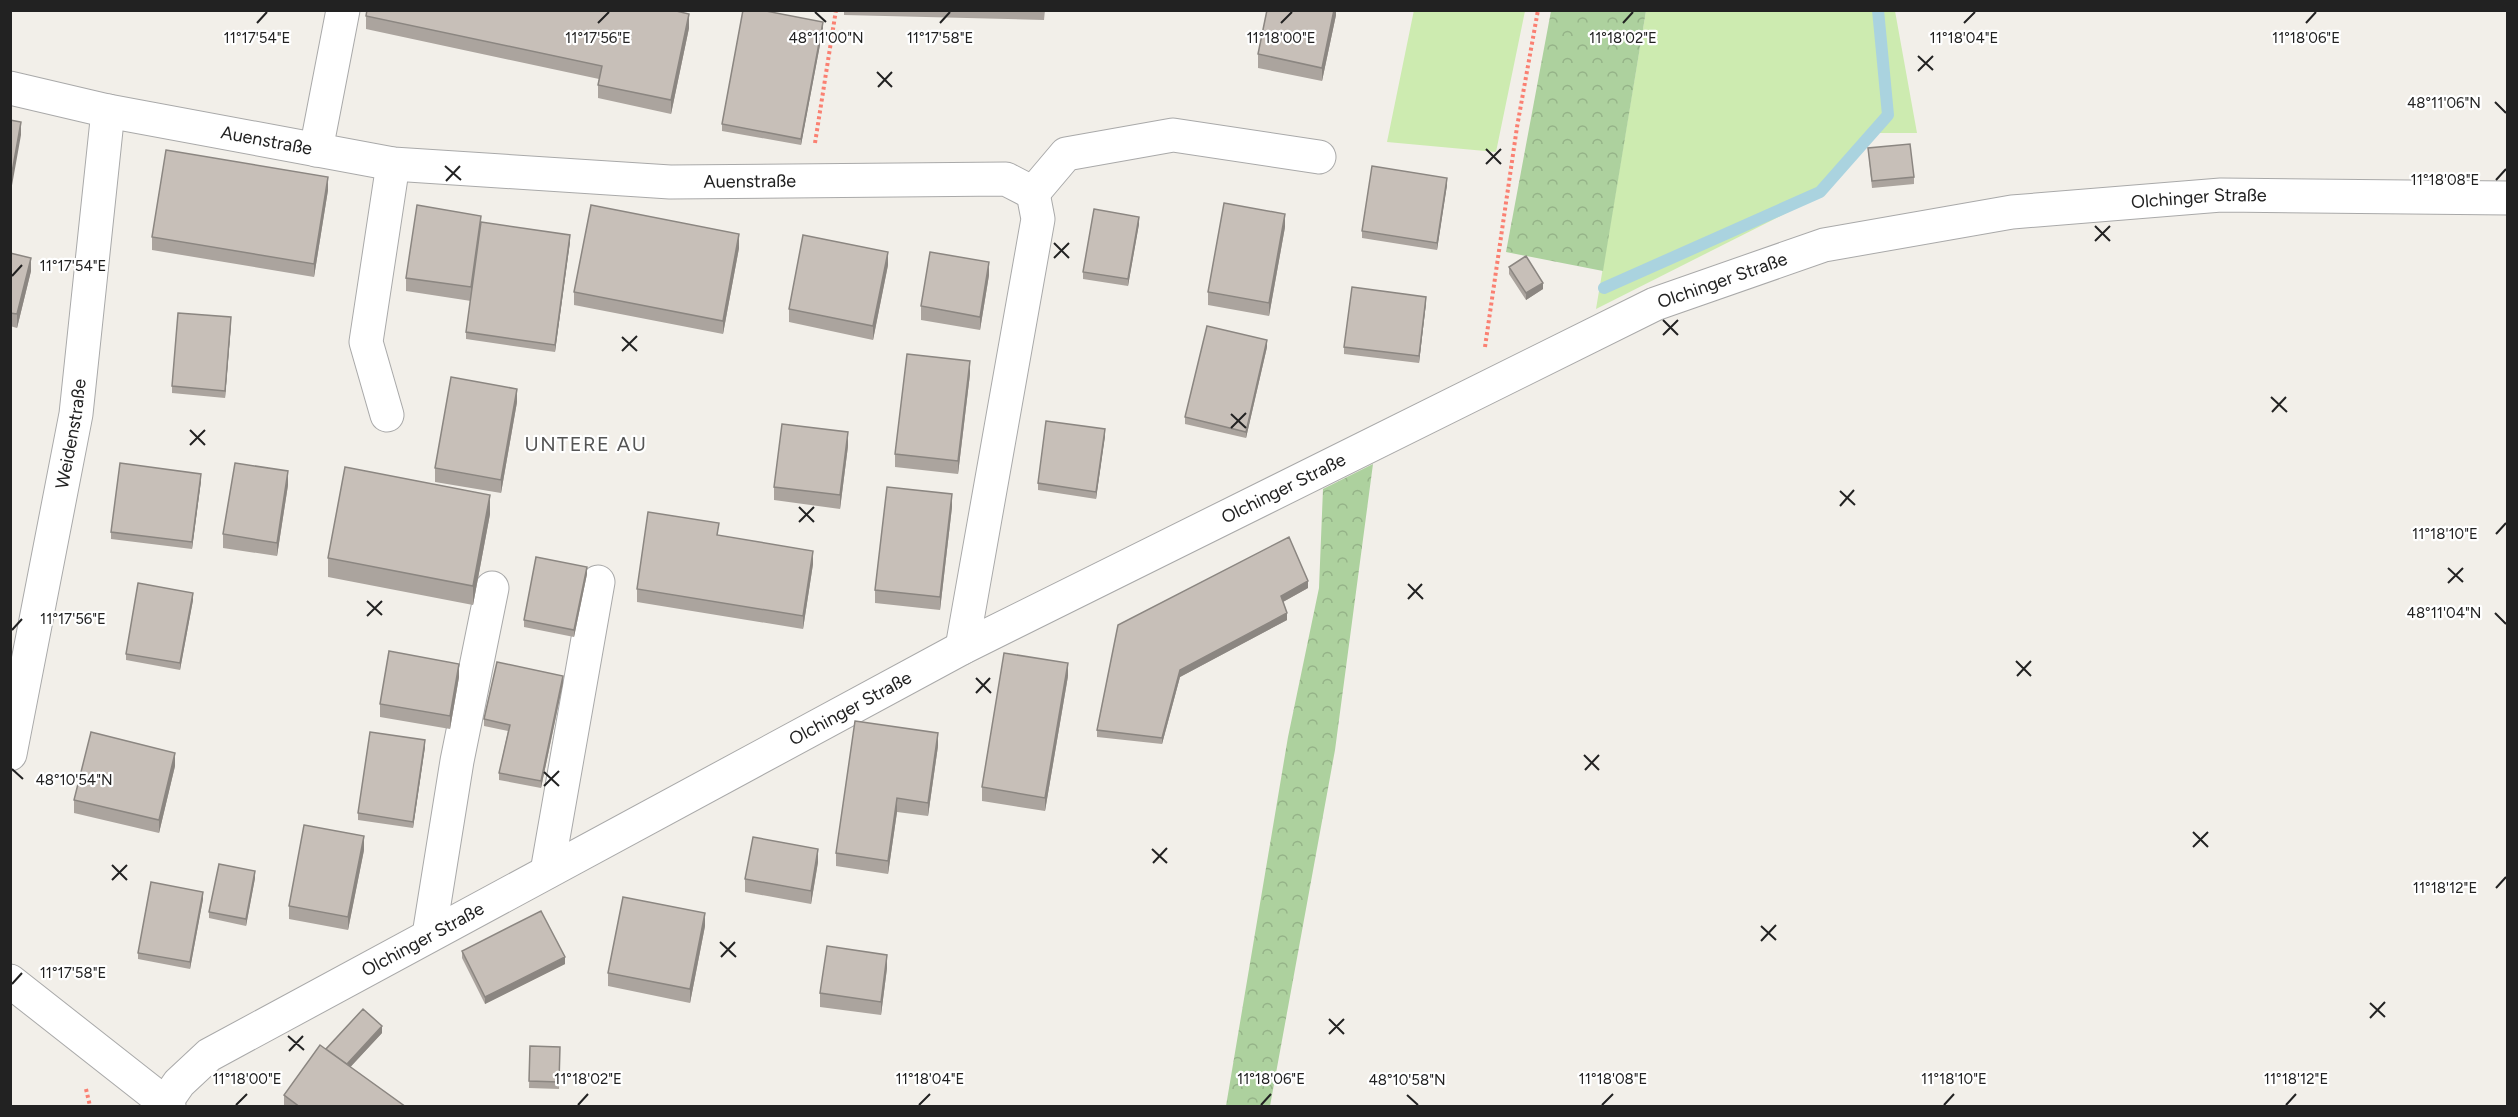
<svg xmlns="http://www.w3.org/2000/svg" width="2518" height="1117" font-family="Figtree,sans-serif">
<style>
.grass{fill:#cdebb0}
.forest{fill:url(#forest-crowns)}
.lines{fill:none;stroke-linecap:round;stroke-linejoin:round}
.stream{stroke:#aad3df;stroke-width:12}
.minor-casing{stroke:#a9a9a9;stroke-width:35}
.path{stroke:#fa8072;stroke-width:4;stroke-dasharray:3 3;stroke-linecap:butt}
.minor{stroke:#fff;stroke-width:33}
.wall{fill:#aba49e}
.shaded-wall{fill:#8b8681}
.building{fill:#c7bfb8;stroke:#8b8681;stroke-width:1.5}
.ticks{fill:none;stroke:#222;stroke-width:2}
.labels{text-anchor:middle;stroke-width:4.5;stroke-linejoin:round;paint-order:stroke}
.street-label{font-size:18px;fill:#222;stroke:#fff}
.neighbourhood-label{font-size:20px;letter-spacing:1.5px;fill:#555;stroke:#fff}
.ticks-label{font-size:15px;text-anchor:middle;fill:#222;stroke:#fff;stroke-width:4.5;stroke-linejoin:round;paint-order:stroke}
</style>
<defs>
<pattern id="forest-crowns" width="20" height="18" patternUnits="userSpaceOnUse" patternTransform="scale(1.5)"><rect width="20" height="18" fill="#add19e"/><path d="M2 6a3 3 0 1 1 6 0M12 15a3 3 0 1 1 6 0" fill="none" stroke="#95b388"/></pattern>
</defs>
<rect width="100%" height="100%" fill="#f2efe9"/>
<!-- grass -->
<path class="grass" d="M1414 10 1525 11 1496 152 1387 142Z
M1646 11H1895L1917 133H1879L1816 198 1596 309Z"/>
<!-- forest -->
<path class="forest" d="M1551 11H1646L1603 271 1506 252Z
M1373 464 1335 750 1270 1106H1226L1288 737 1319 588 1323 489Z"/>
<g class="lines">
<!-- stream -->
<path class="stream" d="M1604 288 1820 192 1888 115 1878 10"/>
<defs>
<g id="minor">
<path id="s1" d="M10 88 108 111 393 164 670 182 1006 179 1033 193 1038 219 962 648"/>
<path d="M316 150 343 10"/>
<path d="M1033 193 1066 154 1173 135 1319 157"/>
<path d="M387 415 366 342 393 164"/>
<path id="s2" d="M10 754 76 414 108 111"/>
<path d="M547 872 598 582"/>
<path d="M429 935 457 761 492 588"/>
<path d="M10 981 169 1106"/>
<path id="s3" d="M163 1106 179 1083 209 1055 962 648 1655 304 1824 245 2012 212 2221 195 2508 198"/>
</g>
</defs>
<!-- minor casing -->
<use href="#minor" class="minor-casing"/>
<!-- path -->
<path class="path" d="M815 143 836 10
M1485 347 1517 127 1538 10
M86 1089 90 1106"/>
<!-- minor -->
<use href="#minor" class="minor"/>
</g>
<!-- wall -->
<path class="wall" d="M844 10H1045L1044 20 844 15Z
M1336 10V15L1322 81 1258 68V54Z
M366 16 689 28 671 114 598 98V85L599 79 366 29Z
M823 29 801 145 722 131V124Z
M1868 148 1914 177V184L1872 188Z
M1447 185 1437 250 1362 238V231Z
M328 190 314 277 152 250V237Z
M481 222 570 242 555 352 466 339V332L471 301 406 291V278Z
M1139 224 1128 286 1083 279V272Z
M1285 227 1269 316 1208 305V292Z
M739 248 723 334 574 305V292Z
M10 253 31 271 17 328 10 326Z
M888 265 873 340 789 322V309Z
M1509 267 1543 289 1526 300 1509 274Z
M989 275 980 330 921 320V306Z
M1426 303 1419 363 1344 354V347Z
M231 324 225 398 172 393V386Z
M1267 347 1246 438 1185 424V417Z
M970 374 958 474 895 467V454Z
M517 402 501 493 435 482V468Z
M1105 436 1096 499 1038 490V483Z
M848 446 840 509 774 500V487Z
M201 481 192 549 111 539V532Z
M288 485 277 556 223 548V534Z
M952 507 940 610 875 603V590Z
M490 514 473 605 328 577V558Z
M719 536 813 564 803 629 637 602V589Z
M587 574 574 637 524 627V620Z
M1308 588 1283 602 1287 620 1180 677 1162 744 1097 737V730L1118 625Z
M193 600 180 670 126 660V654Z
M1068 676 1045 811 982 801V787Z
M459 677 450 729 380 717V704Z
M563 683 541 788 499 780V773L508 731 484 726V719Z
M938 746 928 816 897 812 888 874 836 866V853Z
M425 747 413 828 358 820V813Z
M175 766 159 833 74 813V800Z
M364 850 348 930 289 919V906Z
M818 862 811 904 745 892V879Z
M255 878 246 926 209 918V912Z
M203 899 190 969 138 959V953Z
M705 926 690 1003 608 986V973Z
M462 951 565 964 485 1004 462 958Z
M887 968 881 1015 820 1007V993Z
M382 1033 350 1067 406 1107H284V1095L326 1049Z
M530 1046 560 1047 559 1089 529 1088Z"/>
<!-- shaded-wall -->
<path class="shaded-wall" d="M1334 10H1336V15L1322 81V68Z
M689 14V28L671 114V100Z
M823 22V29L801 145V139Z
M21 122V135L11 191V178Z
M328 177V190L314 277V264Z
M1447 178V185L1437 250V243Z
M1285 214V227L1269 316V303Z
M481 216V229L471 301V287Z
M1139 217V224L1128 286V279Z
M739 234V248L723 334V321Z
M570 235V242L555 352V345Z
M888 252V265L873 340V326Z
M31 258V271L17 328V314Z
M989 262V275L980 330V317Z
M1543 283V289L1526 300V293Z
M1426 297V303L1419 363V356Z
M231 317V324L225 398V391Z
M1267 340V347L1246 438V432Z
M970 361V374L958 474V461Z
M517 389V402L501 493V480Z
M1105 429V436L1096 499V492Z
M848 432V446L840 509V495Z
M288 471V485L277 556V543Z
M201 474V481L192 549V542Z
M952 494V507L940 610V597Z
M490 495V514L473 605V586Z
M813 551V564L803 629V616Z
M587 567V574L574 637V630Z
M1308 581V588L1281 603V596Z
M193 593V600L180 670V663Z
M1287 613V620L1180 677 1162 744V738L1180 670Z
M1068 663V676L1045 811V798Z
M459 664V677L450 729V716Z
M563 676V683L541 788V781Z
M938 733V746L928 816V803Z
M425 740V747L413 828V822Z
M175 753V766L159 833V820Z
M897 798V812L888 874V861Z
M364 836V850L348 930V917Z
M818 849V862L811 904V891Z
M255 871V878L246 926V919Z
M203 892V899L190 969V962Z
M705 913V926L690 1003V989Z
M887 955V968L881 1015V1002Z
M565 957V964L485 1004V997Z
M382 1026V1033L344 1074V1067Z"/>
<!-- building -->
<path class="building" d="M367 10H672L689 14 671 100 598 85 602 66 366 16Z
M743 10H761L823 22 801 139 722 124Z
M1267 10H1334L1322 68 1258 54Z
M10 120 21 122 11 178H10Z
M1910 144 1914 177 1872 181 1868 148Z
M166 150 328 177 314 264 152 237Z
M1372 166 1447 178 1437 243 1362 231Z
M1224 203 1285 214 1269 303 1208 292Z
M417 205 481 216 471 287 406 278Z
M591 205 739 234 723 321 574 292Z
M1094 209 1139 217 1128 279 1083 272Z
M481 222 570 235 555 345 466 332Z
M803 235 888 252 873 326 789 309Z
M930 252 989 262 980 317 921 306Z
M10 253 31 258 17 314 10 313Z
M1526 256 1543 283 1526 293 1509 267Z
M1352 287 1426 297 1419 356 1344 347Z
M178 313 231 317 225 391 172 386Z
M1207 326 1267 340 1246 432 1185 417Z
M907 354 970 361 958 461 895 454Z
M451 377 517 389 501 480 435 468Z
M1046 421 1105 429 1096 492 1038 483Z
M782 424 848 432 840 495 774 487Z
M120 463 201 474 192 542 111 532Z
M235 463 288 471 277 543 223 534Z
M345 467 490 495 473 586 328 558Z
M887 487 952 494 940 597 875 590Z
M648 512 719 523 717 535 813 551 803 616 637 589Z
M1289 537 1308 581 1281 596 1287 613 1180 670 1162 738 1097 730 1118 625Z
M536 557 587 567 574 630 524 620Z
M138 583 193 593 180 663 126 654Z
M389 651 459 664 450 716 380 704Z
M1004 653 1068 663 1045 798 982 787Z
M497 662 563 676 541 781 499 773 510 725 484 719Z
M855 721 938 733 928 803 897 798 888 861 836 853Z
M91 732 175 753 159 820 74 800Z
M370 732 425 740 413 822 358 813Z
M304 825 364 836 348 917 289 906Z
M753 837 818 849 811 891 745 879Z
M219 864 255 871 246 919 209 912Z
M151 882 203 892 190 962 138 953Z
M623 897 705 913 690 989 608 973Z
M541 911 565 957 485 997 462 951Z
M827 946 887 955 881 1002 820 993Z
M363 1009 382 1026 347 1064 326 1049Z
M320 1045 406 1107H300L284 1095Z
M530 1046 560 1047 559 1082 529 1081Z"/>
<!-- ticks -->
<path class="ticks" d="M815 12 826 22M257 23 267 12M598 23 609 12M940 23 950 12M1281 23 1292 12M1623 23 1633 12M1964 23 1975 12M2306 23 2316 12M1918 56 1933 70M1918 71 1933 56M877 72 892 87M878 87 892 72M2495 102 2506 113M1486 149 1501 164M1486 164 1501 149M445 166 461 180M2496 180 2506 169M446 181 460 166M2095 226 2110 241M2095 241 2110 226M1054 243 1069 258M1054 258 1069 243M12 276 22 265M1663 320 1678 335M1663 335 1678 320M622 337 637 351M622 351 637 336M2271 397 2287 412M2272 412 2286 397M1231 414 1246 428M1231 428 1246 413M190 430 205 445M190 445 205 430M1840 491 1855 505M1840 506 1854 490M799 507 814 522M799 522 814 507M2496 534 2506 523M2448 568 2463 582M2448 583 2463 568M1408 584 1423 599M1408 599 1422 584M367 601 382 615M2495 613 2506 624M367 616 382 601M12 630 22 619M2016 661 2031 676M2017 676 2031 661M976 678 991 693M976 693 990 678M1584 755 1599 770M12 769 23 779M1585 770 1599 755M544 772 559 786M544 786 559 771M2193 832 2208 847M2193 847 2208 832M1152 849 1167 863M1153 863 1167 848M112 865 127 880M112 880 127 865M2496 888 2506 877M1761 926 1776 940M1761 941 1776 925M720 942 736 957M721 957 735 942M12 984 22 973M2370 1003 2385 1017M2370 1018 2385 1002M1329 1019 1344 1034M1329 1034 1344 1019M288 1036 304 1050M289 1051 303 1036M1407 1095 1418 1105M236 1105 247 1094M578 1105 588 1094M919 1105 930 1094M1261 1105 1271 1094M1602 1105 1613 1094M1944 1105 1954 1094M2286 1105 2296 1094"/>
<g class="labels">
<!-- street labels -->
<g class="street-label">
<text dy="6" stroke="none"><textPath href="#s1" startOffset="262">Auenstraße</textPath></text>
<text dy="6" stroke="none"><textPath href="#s1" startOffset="748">Auenstraße</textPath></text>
<text dy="6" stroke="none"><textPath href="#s3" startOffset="2256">Olchinger Straße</textPath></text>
<text dy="6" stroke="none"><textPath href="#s3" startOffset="1770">Olchinger Straße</textPath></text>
<text dy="6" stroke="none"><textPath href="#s2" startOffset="326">Weidenstraße</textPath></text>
<text dy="6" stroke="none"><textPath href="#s3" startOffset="1284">Olchinger Straße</textPath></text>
<text dy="6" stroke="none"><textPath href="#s3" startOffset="798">Olchinger Straße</textPath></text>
<text dy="6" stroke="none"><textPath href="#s3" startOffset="312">Olchinger Straße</textPath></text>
</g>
<!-- neighbourhood labels -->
<g class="neighbourhood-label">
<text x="586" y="451">UNTERE AU</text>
</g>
</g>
<g class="ticks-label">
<text x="826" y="43">48°11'00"N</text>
<text x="257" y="43">11°17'54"E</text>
<text x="598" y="43">11°17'56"E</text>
<text x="940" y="43">11°17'58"E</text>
<text x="1281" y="43">11°18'00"E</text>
<text x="1623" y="43">11°18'02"E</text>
<text x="1964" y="43">11°18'04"E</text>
<text x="2306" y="43">11°18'06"E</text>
<text x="2444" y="108">48°11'06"N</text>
<text x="2445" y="185">11°18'08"E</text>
<text x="73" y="271">11°17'54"E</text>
<text x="2445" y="539">11°18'10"E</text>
<text x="2444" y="618">48°11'04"N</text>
<text x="73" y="624">11°17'56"E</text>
<text x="74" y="785">48°10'54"N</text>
<text x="2445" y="893">11°18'12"E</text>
<text x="73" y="978">11°17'58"E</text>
<text x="247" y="1084">11°18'00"E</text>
<text x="588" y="1084">11°18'02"E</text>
<text x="930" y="1084">11°18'04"E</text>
<text x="1271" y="1084">11°18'06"E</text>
<text x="1613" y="1084">11°18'08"E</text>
<text x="1954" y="1084">11°18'10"E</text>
<text x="2296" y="1084">11°18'12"E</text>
<text x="1407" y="1085">48°10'58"N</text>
</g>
<!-- border -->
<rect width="2518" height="1117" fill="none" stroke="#222222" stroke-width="24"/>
</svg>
